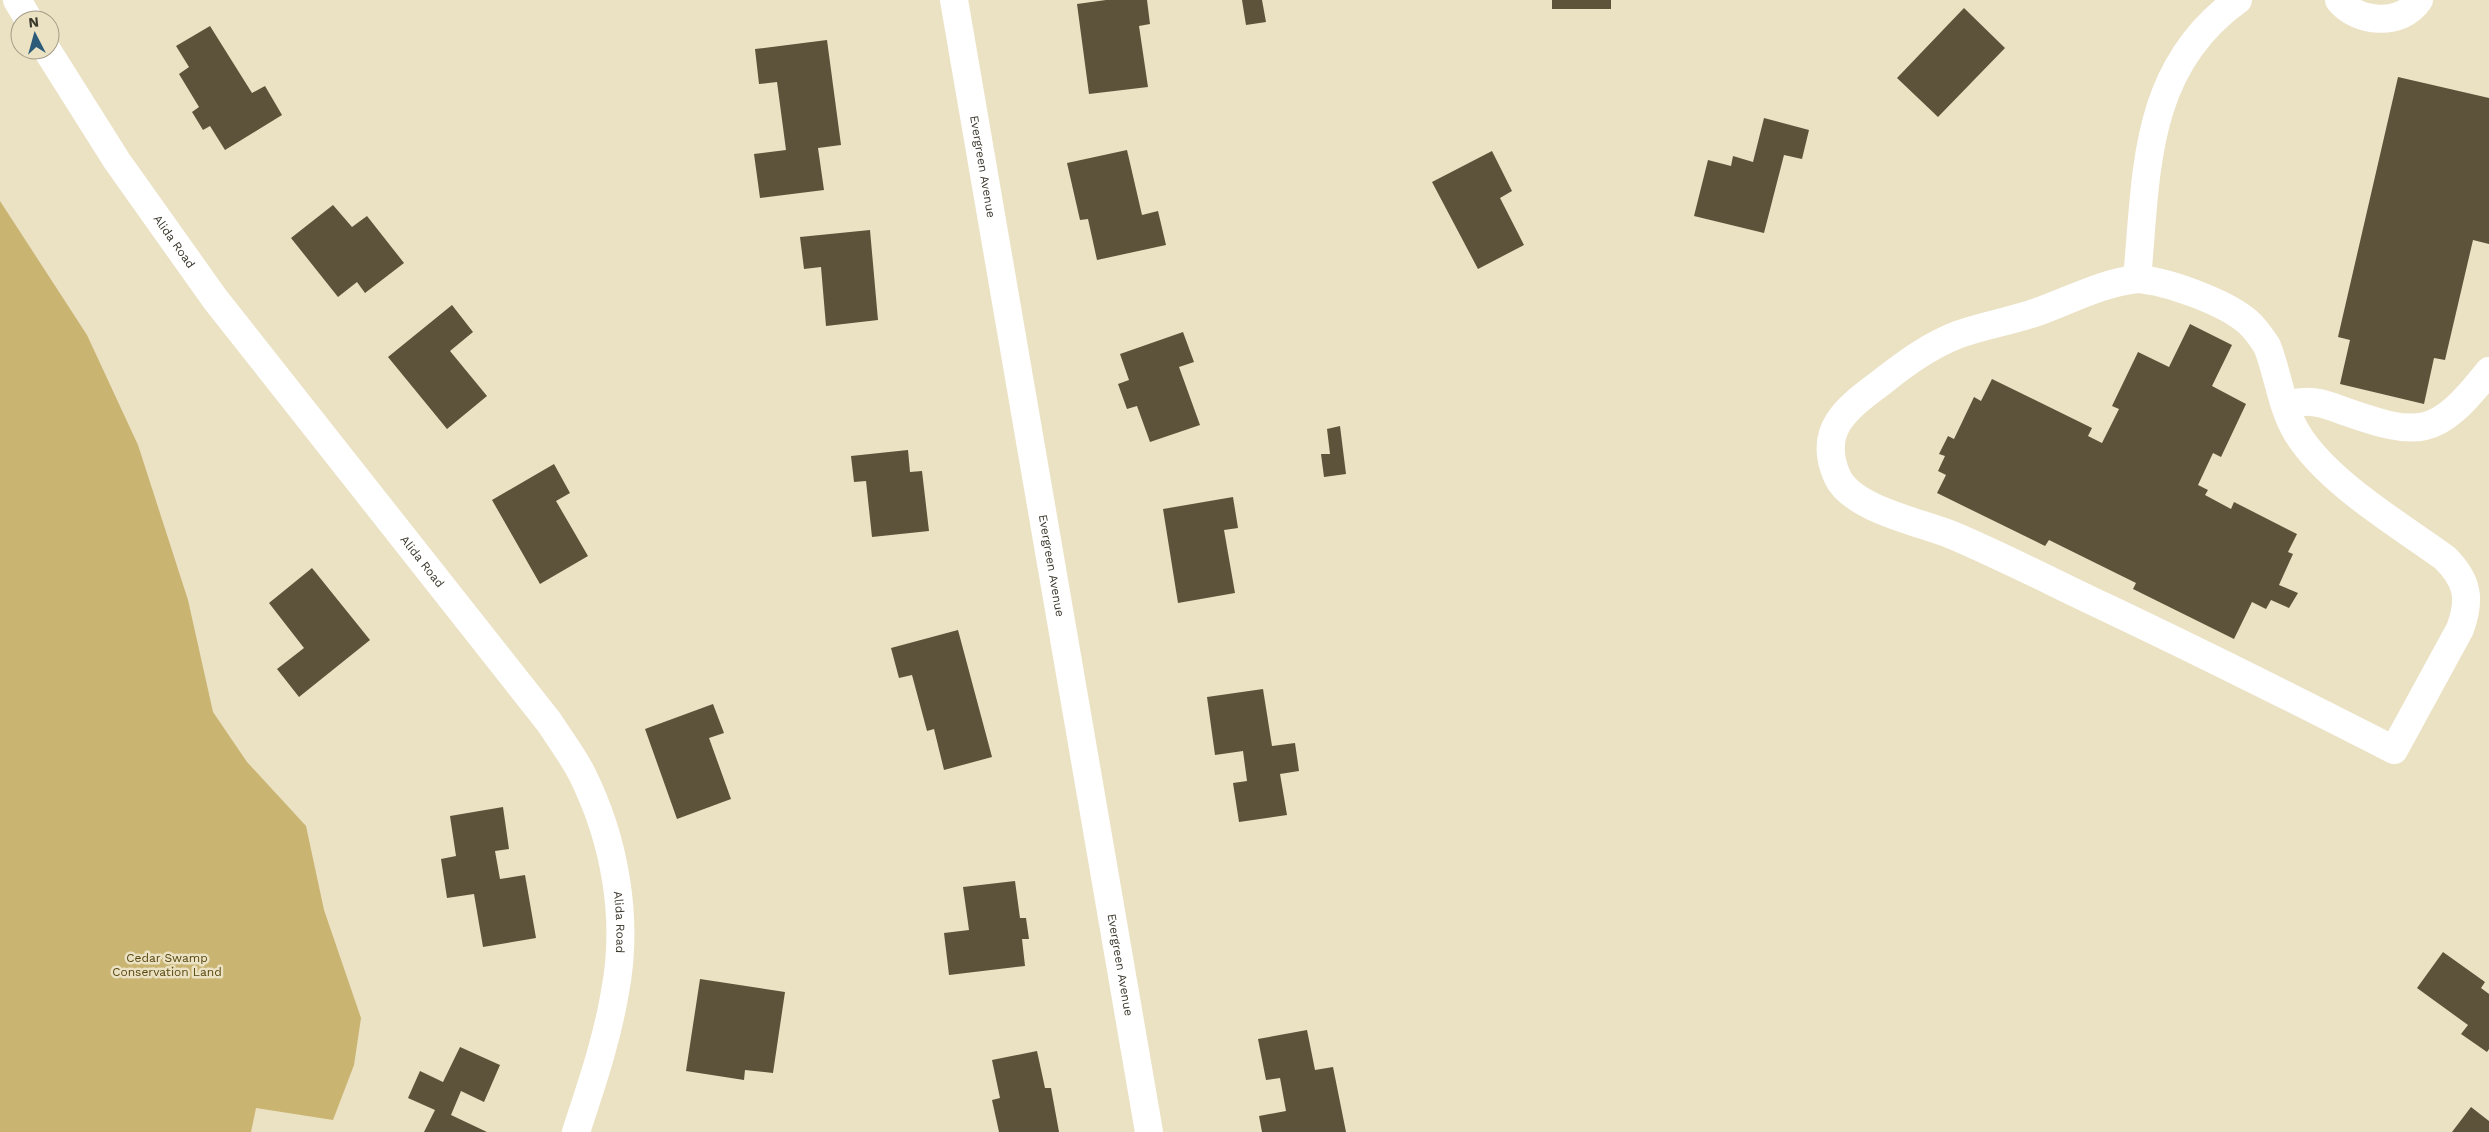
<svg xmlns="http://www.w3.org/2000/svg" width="2489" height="1132" font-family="'Work Sans',sans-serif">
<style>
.green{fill:#c9b472}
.building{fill:#5c533a}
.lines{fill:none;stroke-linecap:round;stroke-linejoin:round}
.minor{stroke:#fff;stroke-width:28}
.labels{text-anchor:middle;stroke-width:5;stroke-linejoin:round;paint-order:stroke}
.street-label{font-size:12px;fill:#3b382c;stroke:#ebe1c3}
.park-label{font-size:12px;fill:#57470f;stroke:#ebe1c3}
</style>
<rect width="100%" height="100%" fill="#ebe1c3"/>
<!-- green -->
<path class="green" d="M0 201 87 335 138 445 188 600 213 712 247 762 306 826 324 910 361 1018 354 1065 333 1120 256 1108 251 1132H0Z"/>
<!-- building -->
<path class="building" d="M1106 0H1147L1150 24 1139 26 1148 87 1089 94 1077 4Z
M1242 0H1262L1266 22 1246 25Z
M1552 0H1611V9H1552Z
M1964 8 2005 48 1938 117 1897 78Z
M210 26 252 93 265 86 282 115 225 150 210 126 203 130 192 112 199 107 179 74 189 67 176 46Z
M827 40 841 145 818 148 824 190 760 198 754 154 786 150 777 82 759 84 755 49Z
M2398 77 2489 98V244L2473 240 2445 360 2434 358 2424 404 2340 384 2350 340 2338 337Z
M1764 118 1809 130 1802 159 1784 155 1764 233 1694 216 1708 160 1731 166 1733 156 1753 162Z
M1127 150 1142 215 1158 211 1166 245 1097 260 1088 219 1080 220 1067 163Z
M1492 151 1512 191 1500 198 1524 245 1478 269 1432 182Z
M333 205 352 227 367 216 404 263 365 293 357 282 338 297 291 238Z
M870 230 878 320 826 326 821 267 804 269 800 237Z
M452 305 473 332 450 351 487 396 447 429 388 357Z
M2190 324 2232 345 2212 386 2246 404 2221 457 2213 453 2198 485 2208 490 2205 495 2231 509 2234 502 2297 534 2288 552 2293 554 2279 585 2298 593 2289 608 2271 600 2266 609 2252 602 2234 639 2133 589 2136 583 2049 540 2045 546 1937 493 1946 475 1938 471 1945 456 1939 454 1948 436 1954 439 1974 397 1981 401 1992 379 2092 428 2088 436 2102 443 2119 409 2112 406 2138 352 2169 367Z
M1183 332 1194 362 1179 367 1200 425 1150 442 1137 406 1127 409 1118 384 1129 380 1120 354Z
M1340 426 1346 474 1324 477 1321 454H1330L1327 429Z
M908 450 910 472 922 471 929 531 872 537 866 481 854 482 851 456Z
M554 464 570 493 556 501 588 556 540 584 492 500Z
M1233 497 1238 528 1224 530 1235 593 1178 603 1163 509Z
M312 568 370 640 299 697 277 669 304 648 269 603Z
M958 630 992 757 944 770 934 729 927 731 912 675 899 678 891 648Z
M1263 689 1272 746 1295 743 1299 771 1280 774 1287 815 1239 822 1233 783 1247 781 1243 751 1215 755 1207 697Z
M713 704 724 733 709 738 731 799 677 819 645 729Z
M503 807 509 849 495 851 500 879 525 875 536 938 483 947 474 894 447 898 441 859 456 856 450 816Z
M1015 881 1020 918H1026L1029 939H1022L1025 966 949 975 944 933 969 930 963 887Z
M2443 952 2485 982 2481 988 2489 994V1049L2487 1052 2461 1034 2468 1025 2417 988Z
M700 979 785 992 773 1073 745 1070 744 1080 686 1071Z
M1307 1030 1315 1070 1333 1067 1346 1132H1262L1259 1116 1286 1111 1280 1078 1266 1080 1258 1039Z
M460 1047 500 1065 484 1102 461 1091 451 1115 487 1132H424L435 1110 408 1098 420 1071 443 1082Z
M1037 1051 1045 1088H1051L1059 1132H999L992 1100 1000 1098 992 1060Z
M2471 1107 2489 1121V1132H2452Z"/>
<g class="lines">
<!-- minor -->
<g class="minor">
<path d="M17 0 29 20"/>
<path id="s1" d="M954 0 1149 1132"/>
<path d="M2339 0C2357 23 2401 27 2419 0"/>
<path id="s2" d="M47 50 117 161 215 299 549 722C560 739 573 756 582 774 615 840 629 919 615 992 607 1040 591 1086 576 1132"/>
<path d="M2137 279C2167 281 2225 302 2248 322 2256 329 2261 337 2267 346 2278 373 2281 407 2297 433 2327 482 2398 524 2445 558 2468 581 2471 599 2460 629L2394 750C2298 701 2202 653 2105 607 2054 583 2004 557 1952 535 1920 522 1851 509 1837 476 1816 428 1850 406 1883 381 1906 363 1929 346 1957 335 1984 325 2013 321 2040 311 2073 299 2102 283 2137 279Z"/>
<path d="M2137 279C2147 173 2142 69 2238 0"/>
<path d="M2286 405C2307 399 2321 402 2341 410 2420 438 2436 438 2489 371"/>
</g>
</g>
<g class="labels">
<!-- street labels -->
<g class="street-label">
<text dy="4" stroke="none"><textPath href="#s1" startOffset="169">Evergreen Avenue</textPath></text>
<text dy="4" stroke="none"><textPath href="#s2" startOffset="230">Alida Road</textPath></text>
<text dy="4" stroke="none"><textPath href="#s2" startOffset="635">Alida Road</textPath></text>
<text dy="4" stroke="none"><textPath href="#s1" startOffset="574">Evergreen Avenue</textPath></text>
<text dy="4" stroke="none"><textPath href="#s2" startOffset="1055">Alida Road</textPath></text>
<text dy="4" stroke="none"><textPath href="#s1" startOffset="979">Evergreen Avenue</textPath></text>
</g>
<!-- park labels -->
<g class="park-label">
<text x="167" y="962">Cedar Swamp<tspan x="167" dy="14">Conservation Land</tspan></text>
</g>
</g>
<!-- north arrow -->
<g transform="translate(35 35) rotate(354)"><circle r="24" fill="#ebe1c3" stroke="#a59d87"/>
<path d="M0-4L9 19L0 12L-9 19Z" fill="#2b5b79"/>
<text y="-8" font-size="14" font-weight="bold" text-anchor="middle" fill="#3b382c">N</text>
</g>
</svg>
